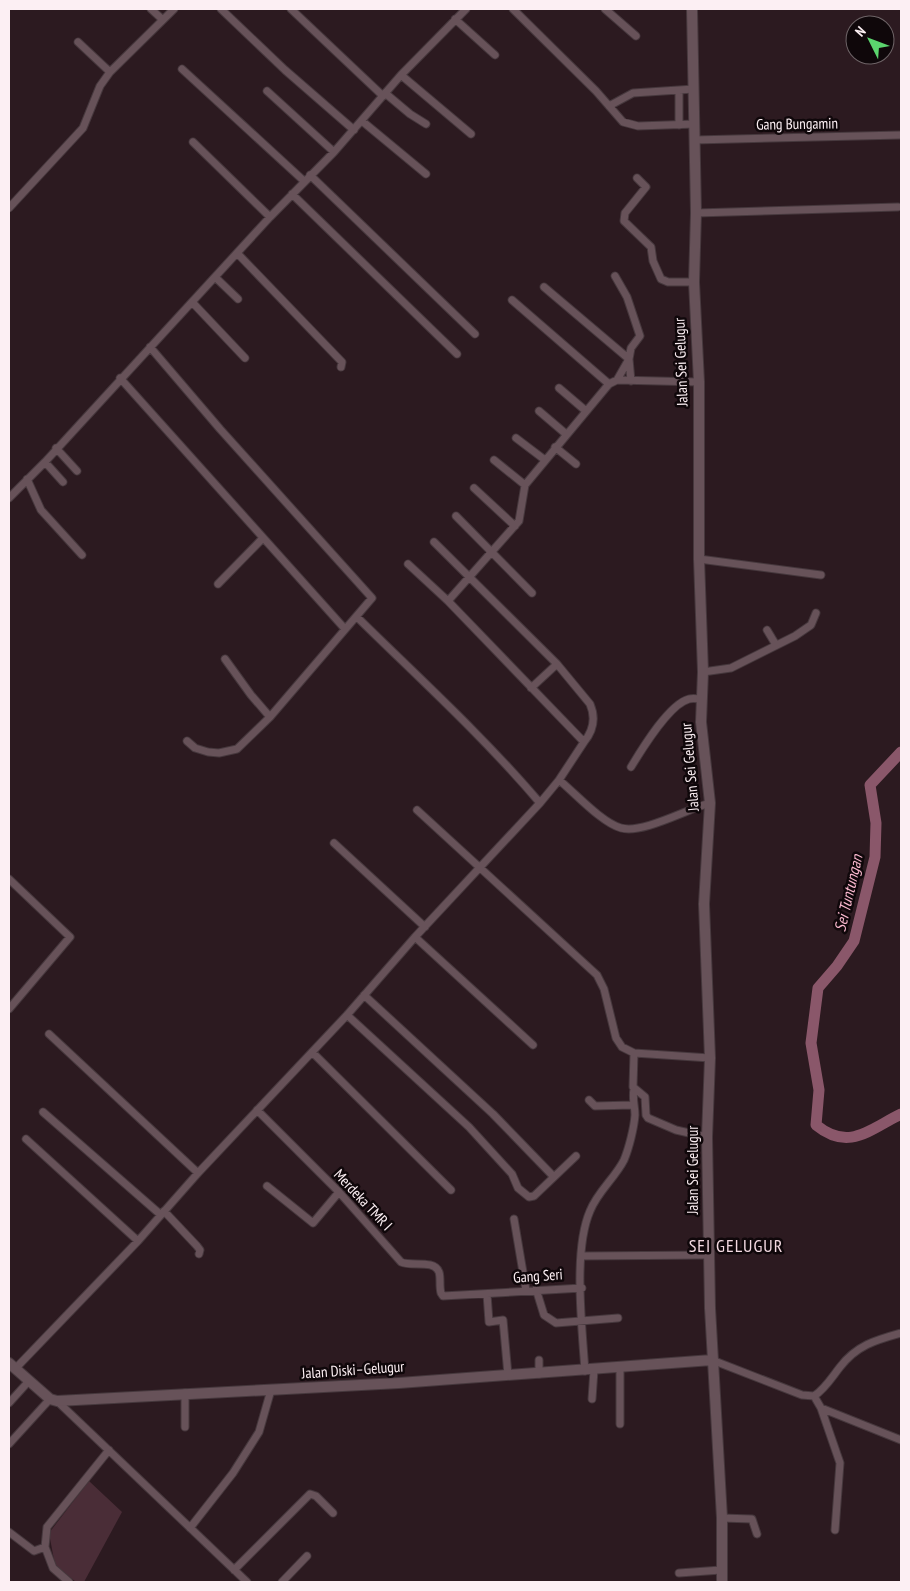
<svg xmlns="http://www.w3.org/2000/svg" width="910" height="1591" font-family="'PT Sans Narrow',sans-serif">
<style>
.green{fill:#4a2d37}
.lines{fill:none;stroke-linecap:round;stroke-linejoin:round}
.river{stroke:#8a576a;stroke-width:11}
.street-casing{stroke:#46383d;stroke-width:9}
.secondary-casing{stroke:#46383d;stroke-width:12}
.street{stroke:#675259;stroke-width:7}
.secondary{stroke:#675259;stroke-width:10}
.labels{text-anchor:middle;stroke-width:5;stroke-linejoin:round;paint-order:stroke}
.street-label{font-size:15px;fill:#fceff3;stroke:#0f070a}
.water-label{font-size:16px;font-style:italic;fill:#fab8ce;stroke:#0f070a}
.quarter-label{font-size:18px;letter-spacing:1px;fill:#f4dae2;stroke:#0f070a}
</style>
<rect width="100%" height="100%" fill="#2c1a20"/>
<!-- green -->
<path class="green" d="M89 1481 122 1512 84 1582H76L55 1565 49 1533Z"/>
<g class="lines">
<!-- river -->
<path class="river" d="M901 752 870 785 876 823 875 857 854 941 837 966 818 988 811 1043 819 1090 816 1125C849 1152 870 1129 901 1114"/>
<defs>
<path id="street" d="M151 9 163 20
M221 9 285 70 354 130
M291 9 383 96
M513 9 596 91 623 122 638 126 695 124
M605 9 636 36
M455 19 495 55
M78 42 110 72
M182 69 304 181
M401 75 471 134
M267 91 334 152
M385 93 410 114 426 124
M609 106 633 93 694 89
M362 121 426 174
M679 125V90
M694 140 901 135
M193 142 270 217
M310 175 475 334
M637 178 646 187 625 213 624 221 651 247 653 261 661 279 668 282H694
M292 194 457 354
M9 208 83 128 100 86 110 72 174 9
M696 213 898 207
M237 253 342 362 341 367
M615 276 627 297 640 336 631 348 629 359 617 380
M215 277 238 299
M544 287 629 359 631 381
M512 300 609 384
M192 302 245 358
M150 347 220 429 372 598 270 717 237 749 219 753 208 752 195 748 187 741
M120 378 345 629
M559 388 586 411
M539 411 566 434
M516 438 545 460
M555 447 576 464
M56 448 77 471
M494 460 525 485
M45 462 63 482
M27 479 41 510 82 555
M474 488 515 526
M9 498 45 462 270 217 334 152 401 75 466 9
M456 516 532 593
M434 542 557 664 531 688
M699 559 821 575
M218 584 263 538
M448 601 519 521 525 485 609 384 617 380 699 382
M357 617C419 678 484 737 540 803
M767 630 776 645
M225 659 251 695 270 717
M557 664 590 704C596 718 593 731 584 742
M703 672 731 668 795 636 811 625 816 613
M631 767C642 749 669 704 689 699 693 698 698 699 701 699
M559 780C575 793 602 823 621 828 643 834 687 809 710 803
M417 810 597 975 604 989 616 1038 622 1047 634 1053 710 1058
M334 843 425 927
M9 879 70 937 9 1009
M415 937 533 1045
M364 995 493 1114 554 1177
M347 1015 469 1127 512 1174 518 1188 529 1197 534 1196 576 1156
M49 1034 198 1173
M312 1052 451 1190
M634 1053 633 1087 645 1097 646 1115 648 1118 676 1130 707 1137
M589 1100 595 1106 632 1105
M257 1110 339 1192 401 1262C411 1267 434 1259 439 1272 441 1278 439 1286 441 1293L443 1296 582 1288
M43 1112 161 1215
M26 1139 138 1241
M267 1186 313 1223 339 1192
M164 1211 197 1246 200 1250 199 1254
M514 1219 526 1290
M581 1256 709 1255
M536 1289 544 1315 556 1323 618 1318
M487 1294 489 1322 503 1320 508 1375
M539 1360V1374
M712 1360 802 1395 814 1396C825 1389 832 1377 840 1367 857 1345 876 1340 901 1333
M620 1368V1424
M15 1369 138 1241 198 1173 347 1015 415 937 540 803 559 780 584 742 448 601 408 564
M585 1371C582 1327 573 1250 590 1211 598 1191 615 1178 624 1160 629 1148 634 1128 635 1115 635 1106 632 1099 634 1089
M185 1393V1427
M814 1396 821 1408 840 1463 835 1530
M592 1399 594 1370
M57 1401 247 1582
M9 1403 28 1382
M821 1408 901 1440
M9 1444 50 1399
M722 1518 752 1519 757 1534
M190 1528 233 1473 259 1432 271 1390
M9 1532 34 1551 45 1547
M234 1570 310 1494 316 1496 333 1513
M679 1573 721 1570
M69 1582 53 1568 45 1547 47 1527 109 1450
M282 1582 307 1556"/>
<path id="secondary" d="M692 9 696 213 694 282 699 382V559L703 672 701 722 710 803 704 904 710 1058 707 1137 710 1308 722 1518V1582
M9 1363 50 1399 57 1401 399 1383 712 1360"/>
</defs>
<!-- street casing -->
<use href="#street" class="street-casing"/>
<!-- secondary casing -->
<use href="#secondary" class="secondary-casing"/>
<!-- street -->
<use href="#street" class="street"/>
<!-- secondary -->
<use href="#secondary" class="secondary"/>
</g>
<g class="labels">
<!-- street labels -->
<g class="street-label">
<text transform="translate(797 124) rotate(-1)" y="5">Gang Bungamin</text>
<text transform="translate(681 362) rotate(-92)" y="5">Jalan Sei Gelugur</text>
<text transform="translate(690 767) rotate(-95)" y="5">Jalan Sei Gelugur</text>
<text transform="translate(693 1170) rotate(-90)" y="5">Jalan Sei Gelugur</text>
<text transform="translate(363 1200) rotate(47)" y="5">Merdeka TMR I</text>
<text transform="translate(538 1276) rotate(-4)" y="5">Gang Seri</text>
<text transform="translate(353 1370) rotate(-4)" y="5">Jalan Diski–Gelugur</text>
</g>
<!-- water labels -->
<g class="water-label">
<text transform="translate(848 893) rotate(-77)" y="6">Sei Tuntungan</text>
</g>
<!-- quarter labels -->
<g class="quarter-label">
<text x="736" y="1252">SEI GELUGUR</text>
</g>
</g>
<!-- border -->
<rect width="910" height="1591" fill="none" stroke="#fceff3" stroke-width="20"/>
<!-- north arrow -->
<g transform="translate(870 40) rotate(312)"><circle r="24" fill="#0f070a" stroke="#6e6467"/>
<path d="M0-4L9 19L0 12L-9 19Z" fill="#5bd56e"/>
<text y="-8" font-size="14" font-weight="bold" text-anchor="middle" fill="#fceff3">N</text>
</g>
</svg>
